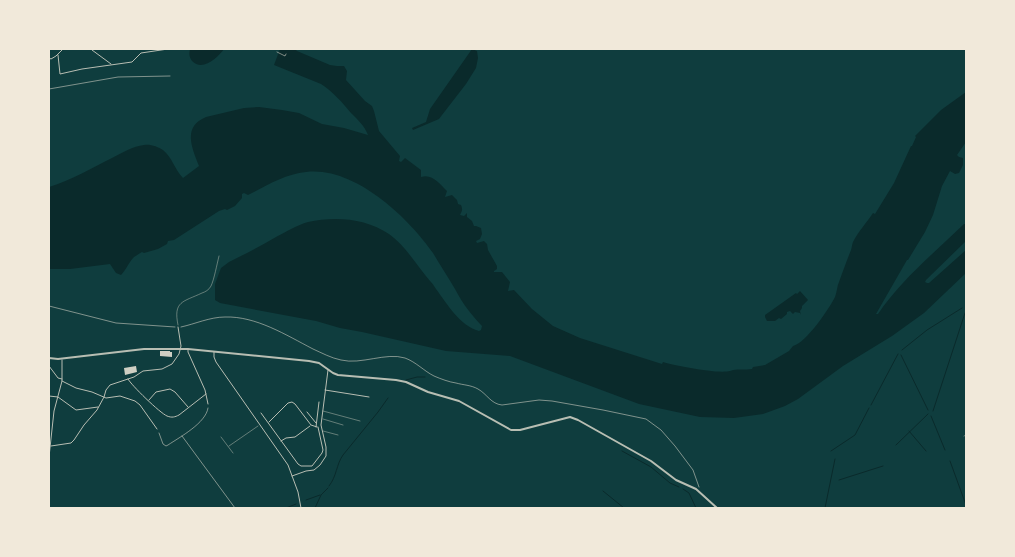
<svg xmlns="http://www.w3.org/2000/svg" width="1015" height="557" font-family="'Archivo Narrow',sans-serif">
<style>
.water{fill:#0a2a2b}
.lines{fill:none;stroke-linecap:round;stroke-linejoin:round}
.stream{stroke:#0a2a2b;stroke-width:1}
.building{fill:#cfcfc3}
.path{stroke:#f1e9da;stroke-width:0.5}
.service{stroke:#b8beb3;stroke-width:0.5}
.minor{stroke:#b8beb3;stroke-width:1}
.tertiary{stroke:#b8beb3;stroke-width:2}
</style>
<rect width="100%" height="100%" fill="#0f3d3e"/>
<!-- water -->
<path class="water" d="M190 49H224C218 57 203 72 192 61 189 57 189 54 190 49Z
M280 49H295L297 51 330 65 337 66H344L347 71 346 80 365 101 372 106 374 111 379 131 400 156 399 161 401 162 405 158 421 170V177C432 173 440 184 447 191L445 197 452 195 457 200 458 204 461 205C463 210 462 211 460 215L464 216 467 213V217L472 221 474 226H476L481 228 482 234 480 239 476 241 477 243 484 241 487 244 488 250 497 266V269L494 271V272H502L510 282 508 291 514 290 532 309 553 326 580 338 662 364 663 362C677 366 717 374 730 371 731 371 732 370 733 370 739 369 745 370 752 369L753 367 765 365 789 351 793 346C806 343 829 309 835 297 837 292 837 286 839 282 843 271 847 260 851 250 852 247 852 244 853 242 858 232 867 222 873 213L875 214 894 183 911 146H912L916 137 915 136 941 110 966 92V142L957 155 959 157 963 158V165L959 173 955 174 950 171 942 186 933 215 925 232 908 260H907L876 314H878C901 280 934 253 964 224H966V241L926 280 925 282 927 283H929L966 250V273L924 313 892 336 843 366 798 399 785 406 763 414 734 418 700 417 639 404 510 356 446 351 362 332 340 328 316 321 220 303 215 300V284L221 268 229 262C245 254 261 246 276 237 286 232 297 225 308 222 334 216 366 218 389 234 402 243 412 258 422 271 426 277 432 282 436 289 448 305 459 325 479 331L481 330 482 326C477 321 473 316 469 311 463 304 459 296 455 289 448 277 440 265 433 253 408 217 354 166 306 172 285 174 266 186 248 195L244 193 242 194V198L235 206 227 210 225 209 219 211 174 240 168 241 167 244 158 249 144 253 142 252C139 254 137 255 134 257 129 262 126 270 121 275L116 273 110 264 70 269H49V187C71 180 92 168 112 158 122 153 133 146 144 145 151 144 158 147 163 150 172 157 175 170 183 178L199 166C192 148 182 127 206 117L244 108 259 107 282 110 299 113 322 124 344 128 368 135C364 125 358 120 351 113 342 102 333 92 321 84L274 65Z
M472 49 477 51 478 58 476 68 466 84 442 115 439 119 413 130 412 128 426 122 430 109Z
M800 291 808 300 802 306V308L800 311 801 315 800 313 795 312 793 314 790 311 787 312V314L781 319 779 318 775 321H767L765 317V315L796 293 797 294Z"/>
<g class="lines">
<!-- stream -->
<path class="stream" d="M902 350 927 330 962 308
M901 355 928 410
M406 380 417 377H425
M871 405 898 354
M933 411 965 313
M931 416 945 450
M909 431 926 451
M896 445 928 414
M622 451 651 467 670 483 679 487
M831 451 855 435 869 408
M950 461 966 505
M839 480 883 466
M329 486C337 476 336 465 343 455L378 412 388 398
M683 489 689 493 696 508
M603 491 624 508
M306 500 320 495
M286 508 296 504
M315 508 321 495 328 488
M825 508 835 459"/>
</g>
<!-- building -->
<path class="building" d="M160 351H170V352H172V357L160 356Z
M136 366 137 372 125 375 124 368Z"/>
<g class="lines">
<!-- path -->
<path class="path" d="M277 52 285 56 286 54
M49 89 118 77 170 76
M49 306 116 323 175 327
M181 327C195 324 210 317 225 317 256 316 286 335 313 349 322 353 331 358 341 360 361 365 386 352 405 358 416 362 424 371 434 376 441 379 449 382 456 383 463 385 471 385 478 389 487 394 491 404 502 405L539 400 552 401 603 410 646 419 661 430 675 446 693 470 699 487
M159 433 163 444 166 446 168 445C180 437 206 423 208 408
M182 436 235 508"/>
<!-- service -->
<path class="service" d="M178 325C173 301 183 302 202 293 205 292 209 290 211 286 214 280 217 264 219 256
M323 411 360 421
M323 419 343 425
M323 431 338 435
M964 436 966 435
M221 437 233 453
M229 446 258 426"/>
<!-- minor -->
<path class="minor" d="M92 49V50L111 64
M58 55 60 74 82 69 132 62 141 53 168 49
M49 58 51 59 56 56 63 49
M188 349V352L205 390 208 404
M214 352V357L216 362 288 465 298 492 301 508
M49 366 58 378 62 379
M128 379C131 385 160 413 167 416 172 418 175 417 179 415L206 394
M62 381 76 388 92 392 106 398 120 396 135 401 140 405 157 429
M325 390 369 397
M49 396 58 397 76 410 98 407
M149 400 156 392 170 389 175 392 188 407
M307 412 316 423
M261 413 298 464 301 466H312L322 453 323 450 318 427
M269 422 288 403 292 402 295 404 311 425 317 427
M316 427 319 402
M281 441 286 438 295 437 310 426
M51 446 71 443 74 440 84 425 97 410 104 397 106 390 110 385 134 377 143 371 162 369 172 364 179 354 181 346 178 327
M49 457 54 411 62 381V360
M292 476 306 471 314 470 320 465 326 456V447L321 425 328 370"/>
<!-- tertiary -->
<path class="tertiary" d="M49 358 58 359 144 349H188L309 361 319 363 333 373 338 375 396 380 406 382 428 392 459 401 511 430H520L570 417 578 420 651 461 676 480 696 489 717 508"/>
</g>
<!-- border -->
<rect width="1015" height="557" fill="none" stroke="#f1e9da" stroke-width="100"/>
</svg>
